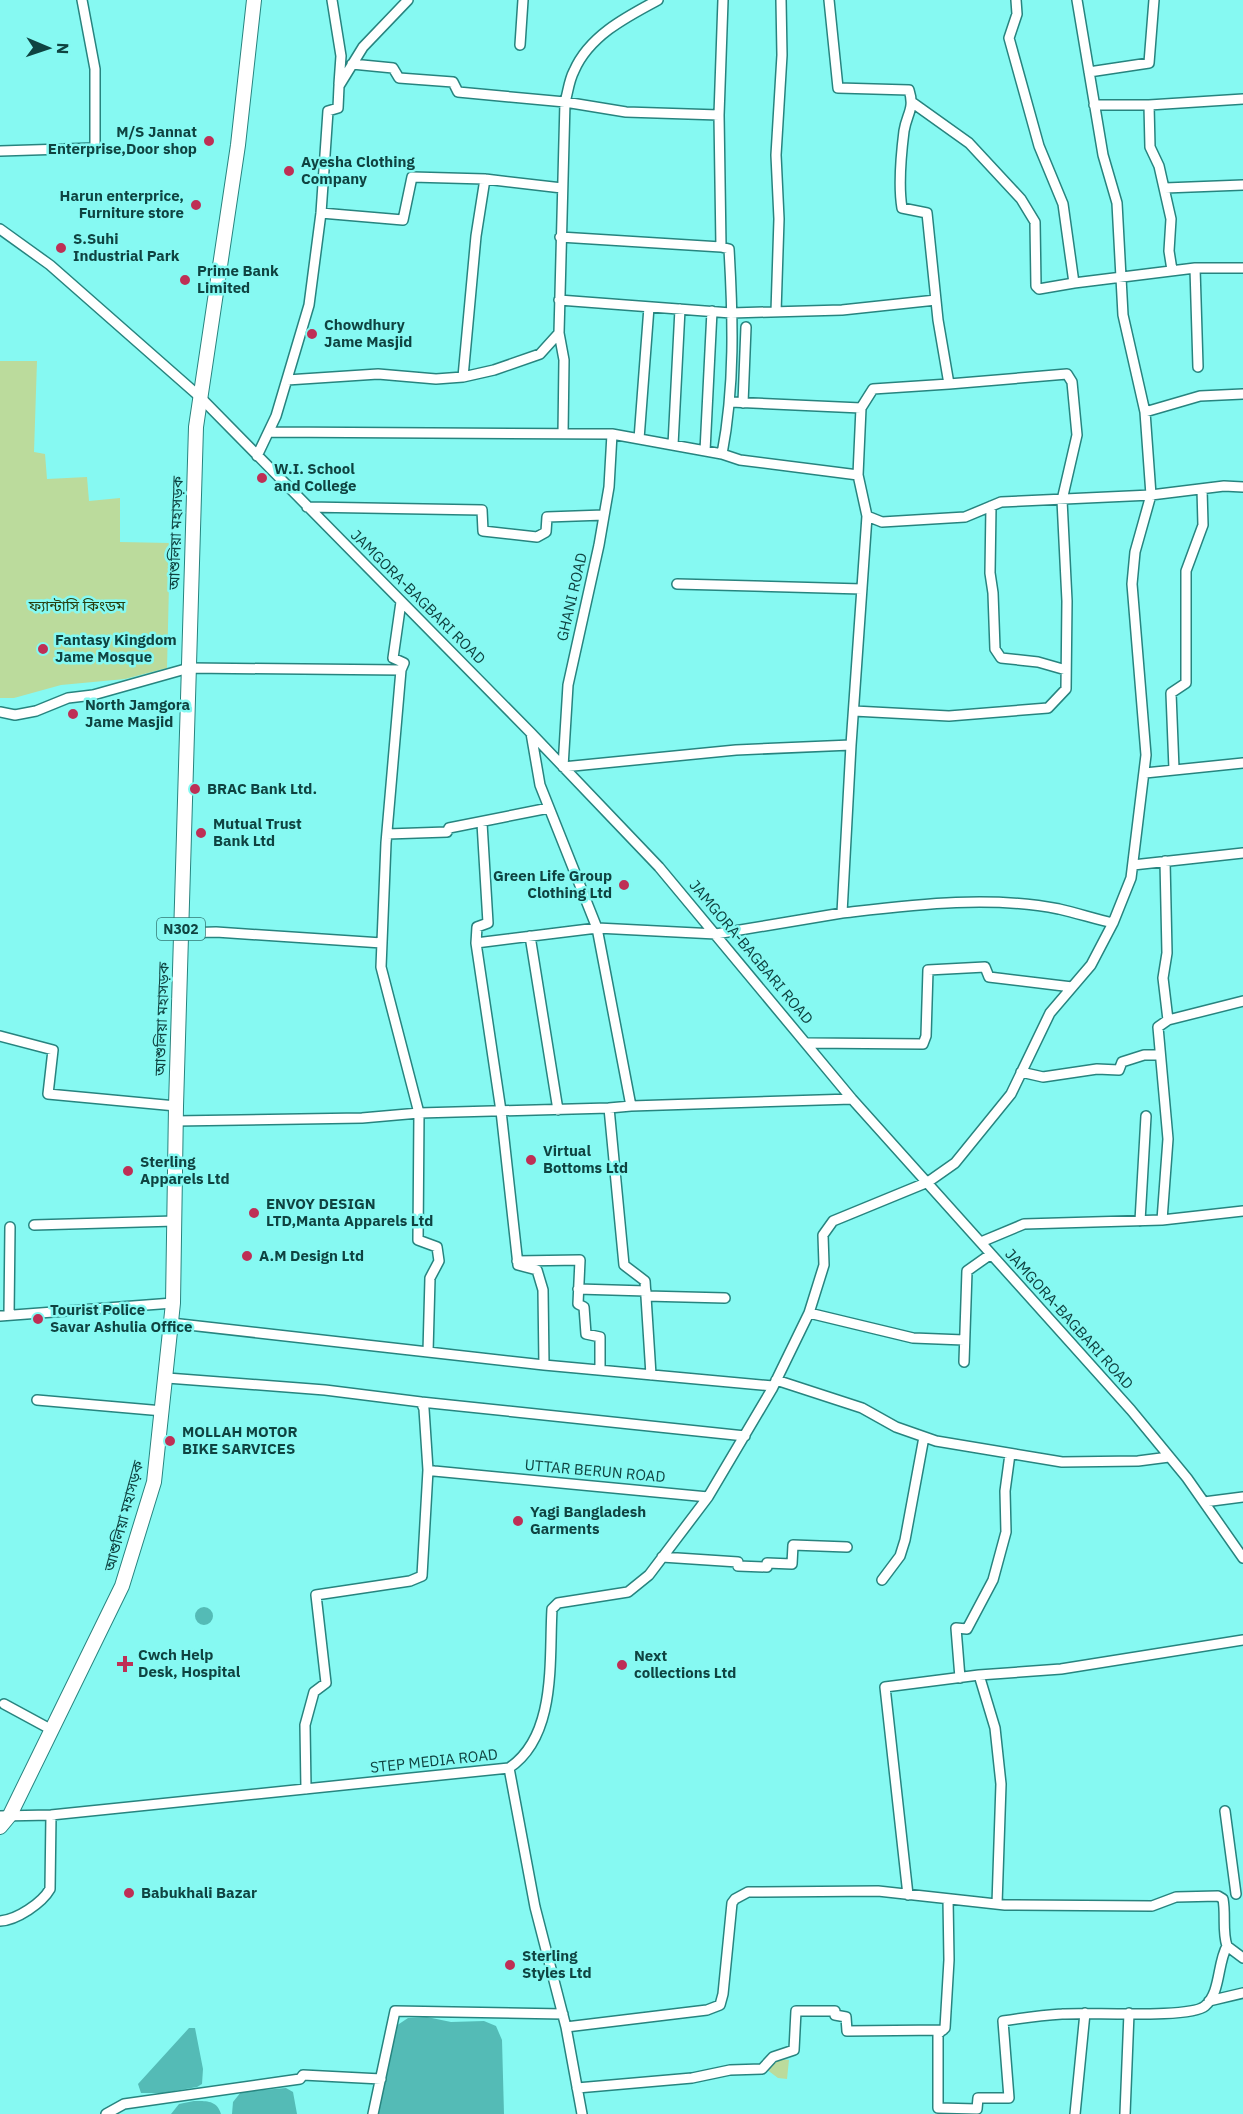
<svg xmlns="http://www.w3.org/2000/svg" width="1243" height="2114" font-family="'IBM Plex Sans','Noto Sans Bengali',sans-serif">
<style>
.green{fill:#bbdb9c}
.water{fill:#54bbb6}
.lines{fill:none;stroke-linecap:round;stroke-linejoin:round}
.minor-casing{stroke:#27847f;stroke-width:12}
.highway-casing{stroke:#27847f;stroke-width:16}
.minor{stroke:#fff;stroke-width:9}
.highway{stroke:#fff;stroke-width:14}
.poi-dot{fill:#be2f55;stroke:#86f9f2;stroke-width:2}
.labels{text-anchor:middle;stroke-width:5;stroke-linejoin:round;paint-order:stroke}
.shield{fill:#86f9f2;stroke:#337a76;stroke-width:1.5}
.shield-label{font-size:14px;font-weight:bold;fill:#0f4341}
.poi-label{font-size:15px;font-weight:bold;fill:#0f4341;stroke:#86f9f2;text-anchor:start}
.street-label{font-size:15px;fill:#0f4341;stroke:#86f9f2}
.park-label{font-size:15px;fill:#283d0e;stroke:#86f9f2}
</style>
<rect width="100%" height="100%" fill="#86f9f2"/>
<!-- green -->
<path class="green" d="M0 361H37L34 452 45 454 47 479 87 477 89 501 120 498V542L170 543 167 668 125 679 61 685 14 698H0Z
M780 2059 789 2060 787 2079 778 2078 766 2069Z"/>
<!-- water -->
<path class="water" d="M195 1616a9 9 0 1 1 18 0a9 9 0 1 1-18 0Z
M427 2017 451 2022 484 2021 496 2026 502 2040 504 2114H376L396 2026 408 2018Z
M189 2028H195L203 2069 202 2084 197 2087 163 2093H141L138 2084Z
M286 2088 293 2092 297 2114H232L233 2102 241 2092Z
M194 2101C206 2101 217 2100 221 2114H171L179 2104Z"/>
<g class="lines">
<defs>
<path id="minor" d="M332 0 341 56 339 84
M829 0 838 88 909 90C915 109 907 113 904 131 901 155 898 184 902 208L927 213 938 320 949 384 1067 374 1072 382 1077 435 1062 500 1067 601 1066 689 1048 708 949 716 854 711
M1016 0 1017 14 1009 38 1039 146 1063 204 1074 283 1195 268H1243
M520 45 523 0
M352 64 393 68 399 78 453 82 458 92 565 102 626 112 719 115
M1089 72 1149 63 1154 0
M913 103 969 143 1021 199 1035 222 1036 286 1039 289 1074 283
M1094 105H1149L1243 99
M1149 105 1150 147 1159 166 1171 219 1169 251 1172 270
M0 151 95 148V69L82 0
M1165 188 1243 185
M321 213 403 220 412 177 485 179 562 188
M0 229 50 265 200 397 531 733 659 867 852 1099 1131 1410 1187 1478 1243 1558
M560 237 721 247
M1195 268 1198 367
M559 300 731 313 842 310 936 300
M776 312 779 219 776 155 782 55 781 0
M559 333 564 360 563 434
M463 377 476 236 485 179
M287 380 378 374 436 379 463 377 494 370 540 354 559 333 565 102C568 92 569 80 574 71 589 36 626 17 658 0
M731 402 861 408
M743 403 746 327
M1145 412 1200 396 1243 394
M269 432 612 434 722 454 740 460 858 475 867 516 882 522 965 517 1001 502 1151 495 1224 486 1243 487
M612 434 609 487 599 545 568 685 563 767 736 750 851 745 867 516
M639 439 649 307
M673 445 680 309
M705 451 712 311
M722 454C735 386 733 317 729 249L721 247 719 115 723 0
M257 456 276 416 309 305 321 213 328 111 338 108 339 86 363 47 408 0
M858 475 861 408 873 389 949 384
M991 506 990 573 993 593 995 649 1001 658 1038 662 1066 670
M307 507 482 510 483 531 537 537 546 532 547 517 604 515
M677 584 862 589
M0 712 15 715 36 711 68 698 93 695 189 668 401 670
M531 733 540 785 597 928 631 1106 609 1108 624 1265 645 1281 651 1375
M1174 769 1171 693 1186 683V571L1203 525 1202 489
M1145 773 1243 763
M387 834 447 832 449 828 549 808
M1133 865 1243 853
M842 913C912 905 988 895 1059 909 1077 913 1095 919 1113 923
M181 933 216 932 382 943
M530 936 558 1110
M476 943 477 927 488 923 482 823
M1168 1020 1243 1001
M0 1036 53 1050 48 1094 176 1106
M808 1043 923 1044 926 1036 928 970 985 967 989 977 1072 987
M1021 1072 1043 1077 1097 1069 1119 1070 1122 1062 1144 1055H1160
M631 1106 852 1099
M175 1121 362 1118 419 1113 609 1108
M1162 1220 1168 1139 1158 1027 1168 1020 1163 978 1167 953 1165 861
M1140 1221 1146 1116
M34 1225 175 1221
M981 1242 1024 1224 1162 1220 1243 1211
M517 1261 580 1260 578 1304 584 1307 586 1334 600 1337V1370
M578 1289 646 1291
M646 1296 725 1298
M809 1313 913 1338 964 1340
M9 1315 10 1227
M0 1316 173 1303
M171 1323 428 1352 430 1278 439 1261 437 1247 418 1240 419 1113 381 967 386 843 401 670 404 663 393 658 401 602
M428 1352 544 1365 773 1386
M964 1362 967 1271 991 1254
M544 1365 543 1290 537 1270 518 1265 501 1111 476 943 597 928 716 934 842 913 851 745
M167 1378 325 1390 421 1402 424 1409 428 1470 434 1471 708 1497 649 1575 628 1592 558 1603 552 1609C549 1660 557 1736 509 1768
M776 1380 862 1408 896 1427 936 1441 1062 1462 1138 1461 1169 1457
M37 1400 163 1411
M421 1402 745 1436
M708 1497 772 1389 809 1313 824 1265 823 1235 833 1221 928 1182 955 1163 1011 1094 1050 1013 1091 965 1113 923 1131 878 1146 755 1132 584 1135 552 1151 495 1145 412 1123 315 1117 203 1103 155 1077 0
M1204 1502 1243 1497
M662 1557 738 1562V1566L767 1567V1563L792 1564 793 1545 847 1547
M882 1580 900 1556 905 1540 924 1437
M960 1678 956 1628 967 1629 993 1580 1006 1532 1005 1491 1010 1454
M4 1704 52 1730
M306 1789 305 1725 314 1692 326 1683 316 1595 410 1581 422 1576 428 1470
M1225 1811 1236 1894
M0 1816 51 1815 509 1768 535 1907 566 2027 582 2114
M908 1895 885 1687 979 1675
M948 1899 949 1960 945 2028 938 2034V2108L977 2109 978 2098H1009L1003 2021C1022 2018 1043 2015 1062 2014 1088 2012 1190 2019 1205 2006 1221 1992 1217 1964 1227 1946
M997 1904 1001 1784 995 1728 979 1675 1061 1669 1243 1640
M0 1921C17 1920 42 1903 50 1889L51 1815
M1209 2001 1243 1993
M566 2027 707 2010 720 2005 723 1994 732 1903 735 1899 748 1892 878 1891 1005 1905 1152 1906 1176 1897 1218 1896 1223 1899C1226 1915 1222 1931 1227 1946L1243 1958
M577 2088 692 2078 730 2070 762 2069 773 2057 794 2050 796 2011H835V2015L846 2017 847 2031 943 2030
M106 2114 124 2104 300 2079 303 2075 381 2079
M373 2114 395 2011 563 2014
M1075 2114 1085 2013
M1125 2114 1129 2013"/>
<path id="highway" d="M0 1827 10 1815 122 1586 154 1482 173 1303 176 1106 196 427 238 145 254 0"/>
</defs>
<!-- minor casing -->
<use href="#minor" class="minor-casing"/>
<!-- highway casing -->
<use href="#highway" class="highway-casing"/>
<!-- minor -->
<use href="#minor" class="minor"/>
<!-- highway -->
<use href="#highway" class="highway"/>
</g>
<!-- markers -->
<g class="poi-dot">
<circle cx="209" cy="141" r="6"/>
<circle cx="289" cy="171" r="6"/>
<circle cx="196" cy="205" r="6"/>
<circle cx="61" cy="248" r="6"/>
<circle cx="185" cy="280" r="6"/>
<circle cx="312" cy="334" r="6"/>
<circle cx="262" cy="478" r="6"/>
<circle cx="43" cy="649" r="6"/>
<circle cx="73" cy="714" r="6"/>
<circle cx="195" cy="789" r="6"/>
<circle cx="201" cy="833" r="6"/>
<circle cx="624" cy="885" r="6"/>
<circle cx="531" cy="1160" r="6"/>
<circle cx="128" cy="1171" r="6"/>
<circle cx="254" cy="1213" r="6"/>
<circle cx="247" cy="1256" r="6"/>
<circle cx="38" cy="1319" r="6"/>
<circle cx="170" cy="1441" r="6"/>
<circle cx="518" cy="1521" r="6"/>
<path d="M122 1655h6v6h6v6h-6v6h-6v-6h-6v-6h6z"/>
<circle cx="622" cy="1665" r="6"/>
<circle cx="129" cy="1893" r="6"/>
<circle cx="510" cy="1965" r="6"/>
</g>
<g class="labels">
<!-- shield labels -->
<rect class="shield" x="157" y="918" width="48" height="22" rx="4.5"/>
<g class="shield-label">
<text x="181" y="934">N302</text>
</g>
<!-- poi labels -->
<g class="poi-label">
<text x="197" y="137" text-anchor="end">M/S Jannat<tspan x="197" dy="17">Enterprise,Door shop</tspan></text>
<text x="301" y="167">Ayesha Clothing<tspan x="301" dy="17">Company</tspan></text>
<text x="184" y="201" text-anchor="end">Harun enterprice,<tspan x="184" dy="17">Furniture store</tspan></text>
<text x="73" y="244">S.Suhi<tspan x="73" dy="17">Industrial Park</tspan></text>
<text x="197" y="276">Prime Bank<tspan x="197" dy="17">Limited</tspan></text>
<text x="324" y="330">Chowdhury<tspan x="324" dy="17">Jame Masjid</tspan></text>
<text x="274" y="474">W.I. School<tspan x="274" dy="17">and College</tspan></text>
<text x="55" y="645">Fantasy Kingdom<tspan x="55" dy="17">Jame Mosque</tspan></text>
<text x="85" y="710">North Jamgora<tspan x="85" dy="17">Jame Masjid</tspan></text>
<text x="207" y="794">BRAC Bank Ltd.</text>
<text x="213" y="829">Mutual Trust<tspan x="213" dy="17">Bank Ltd</tspan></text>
<text x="612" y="881" text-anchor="end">Green Life Group<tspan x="612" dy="17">Clothing Ltd</tspan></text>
<text x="543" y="1156">Virtual<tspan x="543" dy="17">Bottoms Ltd</tspan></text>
<text x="140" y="1167">Sterling<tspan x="140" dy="17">Apparels Ltd</tspan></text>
<text x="266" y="1209">ENVOY DESIGN<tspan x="266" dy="17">LTD,Manta Apparels Ltd</tspan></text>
<text x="259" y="1261">A.M Design Ltd</text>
<text x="50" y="1315">Tourist Police<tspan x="50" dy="17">Savar Ashulia Office</tspan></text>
<text x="182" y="1437">MOLLAH MOTOR<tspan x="182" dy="17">BIKE SARVICES</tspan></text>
<text x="530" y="1517">Yagi Bangladesh<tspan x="530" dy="17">Garments</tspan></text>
<text x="138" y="1660">Cwch Help<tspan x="138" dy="17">Desk, Hospital</tspan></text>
<text x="634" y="1661">Next<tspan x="634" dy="17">collections Ltd</tspan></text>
<text x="141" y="1898">Babukhali Bazar</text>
<text x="522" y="1961">Sterling<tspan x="522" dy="17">Styles Ltd</tspan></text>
</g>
<!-- street labels -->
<g class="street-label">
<text transform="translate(176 533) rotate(-88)" y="5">আশুলিয়া মহাসড়ক</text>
<text transform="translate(418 597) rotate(45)" y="5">JAMGORA-BAGBARI ROAD</text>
<text transform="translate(572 597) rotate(-77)" y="5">GHANI ROAD</text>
<text transform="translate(751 952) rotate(50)" y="5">JAMGORA-BAGBARI ROAD</text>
<text transform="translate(162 1019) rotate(-88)" y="5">আশুলিয়া মহাসড়ক</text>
<text transform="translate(1069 1319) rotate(48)" y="5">JAMGORA-BAGBARI ROAD</text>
<text transform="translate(595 1471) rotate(5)" y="5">UTTAR BERUN ROAD</text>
<text transform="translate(124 1516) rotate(-75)" y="5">আশুলিয়া মহাসড়ক</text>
<text transform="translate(434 1761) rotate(-6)" y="5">STEP MEDIA ROAD</text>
</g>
<!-- park labels -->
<g class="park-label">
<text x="77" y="611">ফ্যান্টাসি কিংডম</text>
</g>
</g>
<!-- north arrow -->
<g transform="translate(48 48) rotate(92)" stroke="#86f9f2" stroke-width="4.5" paint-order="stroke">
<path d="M0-4.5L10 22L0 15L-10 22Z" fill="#0f4341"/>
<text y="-9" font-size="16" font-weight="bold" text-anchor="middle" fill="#0f4341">N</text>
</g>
</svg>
